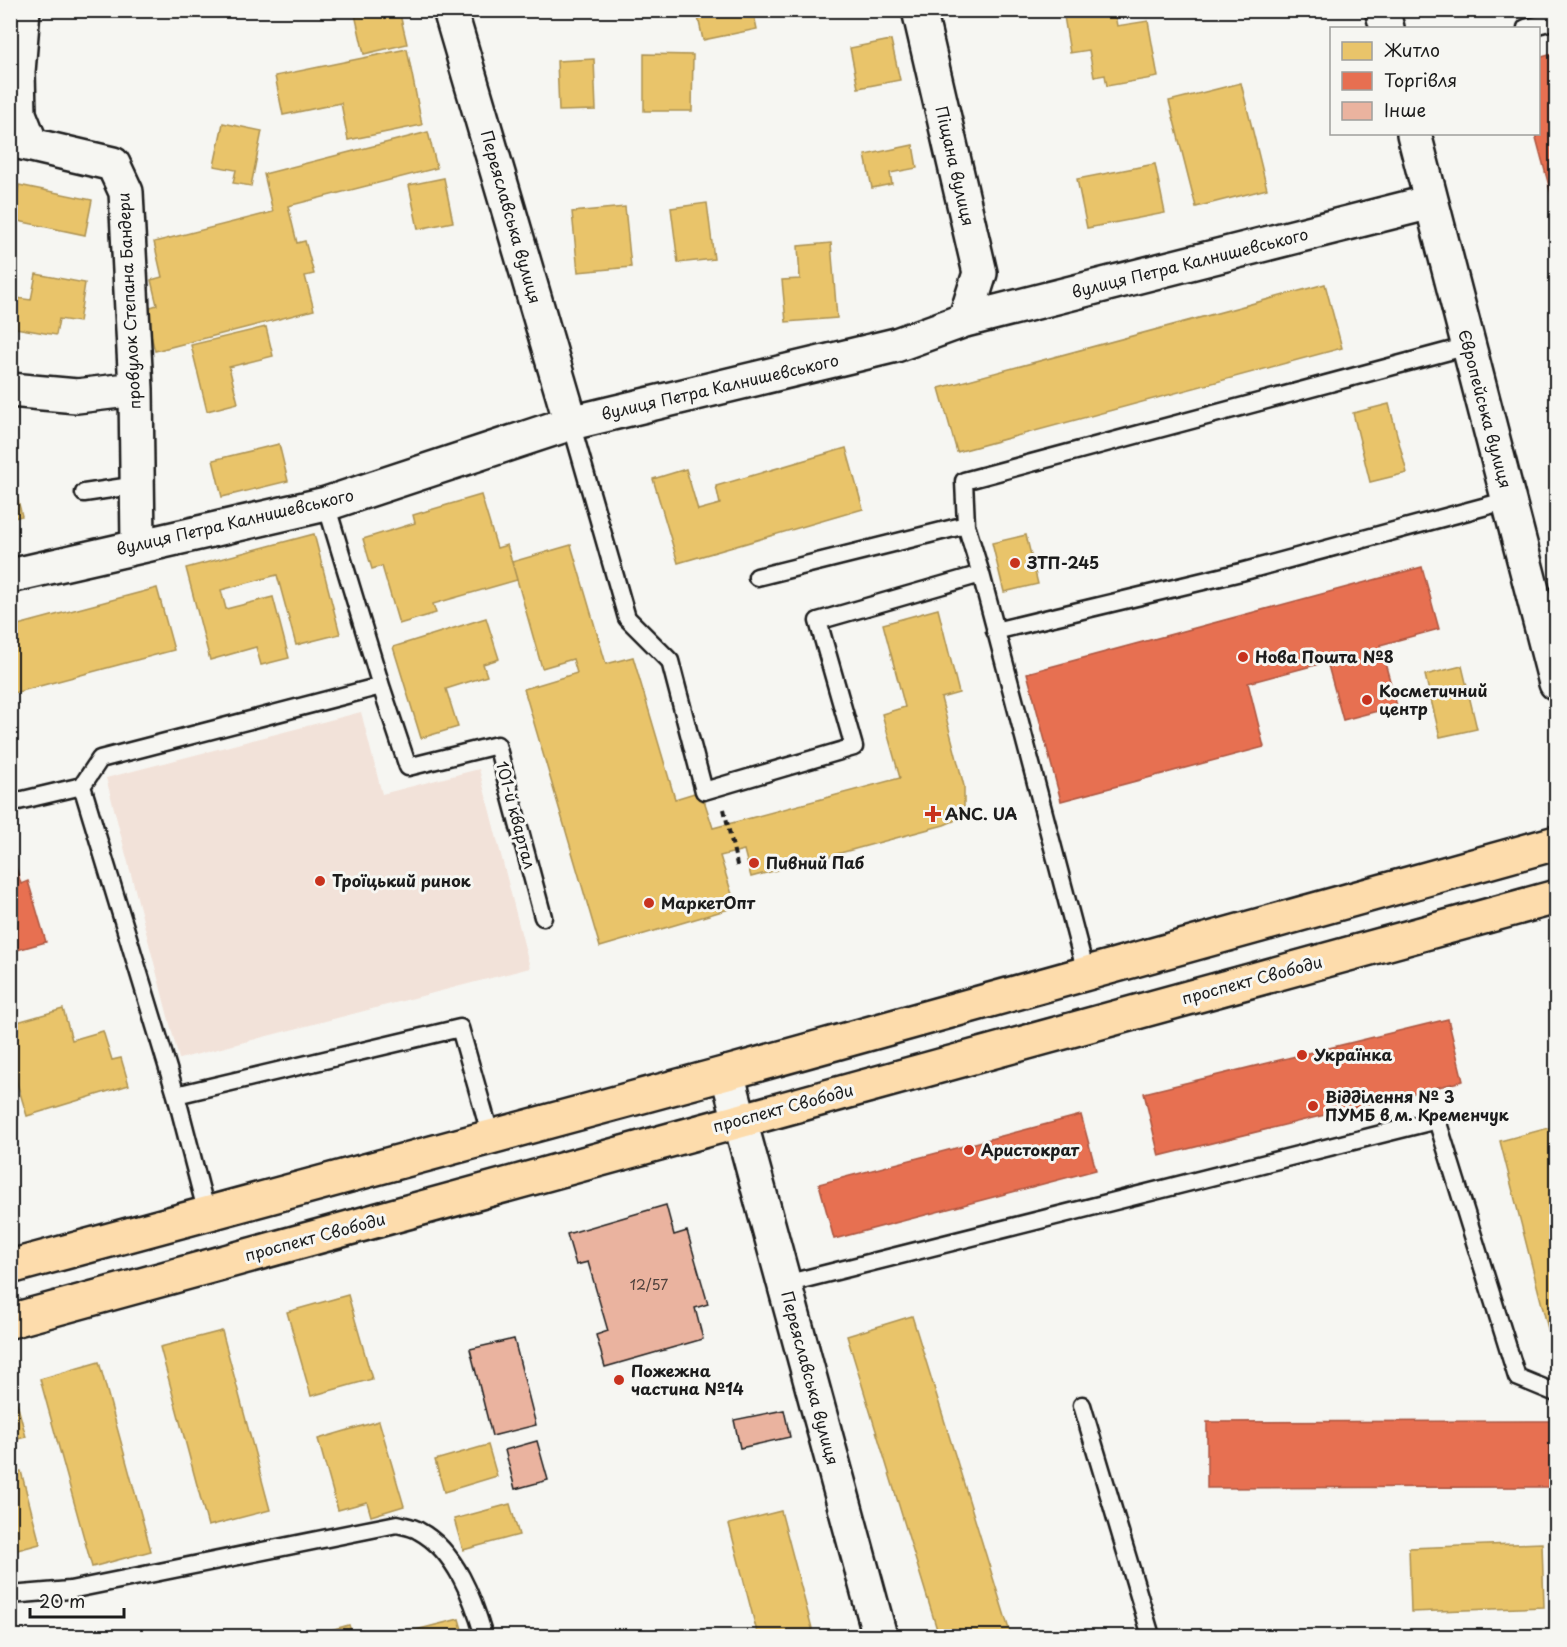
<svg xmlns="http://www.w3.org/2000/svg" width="1567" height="1647" font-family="'Playpen Sans',sans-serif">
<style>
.built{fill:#f2e2d9}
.homes{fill:#e9c46a;stroke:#ac9253;stroke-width:1.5}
.shops{fill:#e76f51;stroke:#aa5641;stroke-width:1.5}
.building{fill:#eab39f;stroke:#1c1c1c;stroke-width:1.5}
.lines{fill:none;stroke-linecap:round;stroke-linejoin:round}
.service-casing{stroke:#1c1c1c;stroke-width:21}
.minor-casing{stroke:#1c1c1c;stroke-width:38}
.tertiary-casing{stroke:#1c1c1c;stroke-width:38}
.trunk-casing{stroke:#1c1c1c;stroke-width:38}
.path{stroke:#1c1c1c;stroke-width:4;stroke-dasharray:6 4.5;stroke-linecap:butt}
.service{stroke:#f6f6f2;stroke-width:16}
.minor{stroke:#f6f6f2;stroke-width:33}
.tertiary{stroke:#f6f6f2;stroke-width:33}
.trunk{stroke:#fddcac;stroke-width:33}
.poi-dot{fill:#c8321e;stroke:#f6f6f2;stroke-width:2}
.labels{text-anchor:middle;stroke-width:6;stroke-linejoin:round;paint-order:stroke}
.number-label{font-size:14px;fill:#50423d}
.street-label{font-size:16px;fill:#1c1c1c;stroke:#f6f6f2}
.poi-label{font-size:16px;font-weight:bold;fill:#1c1c1c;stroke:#f6f6f2;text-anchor:start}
</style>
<rect width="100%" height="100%" fill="#f6f6f2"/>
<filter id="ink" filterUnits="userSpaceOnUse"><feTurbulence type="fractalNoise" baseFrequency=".0167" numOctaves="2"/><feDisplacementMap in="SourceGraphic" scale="12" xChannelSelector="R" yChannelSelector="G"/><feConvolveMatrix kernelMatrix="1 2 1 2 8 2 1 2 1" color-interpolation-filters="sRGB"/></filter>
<g filter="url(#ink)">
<!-- built -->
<path class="built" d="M361 712 382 794 479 769 530 968 179 1059 106 778Z"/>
<!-- homes -->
<path class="homes" d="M354 10H399L407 44 364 54Z
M729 10H753L757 29 703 40 698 17Z
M1063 10H1114L1117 26 1148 21 1158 77 1107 86 1105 75 1094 77 1089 50 1070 53Z
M891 40 900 80 858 88 850 48Z
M407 49 422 125 348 140 341 103 283 115 275 76Z
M644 54 693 55 692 111H644Z
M594 59 596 110 559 111 557 61Z
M1241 83 1267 189 1196 207 1169 101Z
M223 123 262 131 251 186 233 183 236 170 214 166Z
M428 132 437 168 288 206 297 243 305 241 314 274 305 276 314 310 155 351 144 309 157 305 151 280 162 277 154 242 273 212 264 174Z
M913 145 917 168 890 173 892 184 872 188 865 155Z
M1155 164 1165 213 1087 228 1077 179Z
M444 178 453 222 418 229 409 185Z
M19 185 92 200 85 235 13 220Z
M707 203 714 259 678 263 671 208Z
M625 207 631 267 578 272 572 212Z
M831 243 837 318 786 322 782 280 800 279 798 246Z
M36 274 85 283 79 322 59 319 56 335 10 327V297L31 300Z
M1325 284 1342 348 957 452 939 388Z
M266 327 273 356 229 367 238 403 207 411 191 345Z
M1389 404 1407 473 1370 482 1353 413Z
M279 444 288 481 222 497 213 460Z
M846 448 863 509 678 563 653 479 686 469 698 510 720 504 716 486Z
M10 468 22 516 10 519Z
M481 495 497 548 507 545 517 580 433 604 436 613 399 624 382 566 372 569 363 539 415 523 413 515Z
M314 534 340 634 296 645 277 575 221 590 226 609 273 597 289 658 261 665 256 647 210 660 186 568Z
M1026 535 1038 584 1004 592 992 543Z
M571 545 606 664 633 657 675 799 701 791 713 828 900 778 882 714 905 707 883 624 938 609 959 693 941 698 964 786V808L954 821 944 825 751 877 744 850 720 856 736 907 600 947 524 689 577 673 573 659 542 668 512 562Z
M157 588 174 650 10 694V627Z
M486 618 499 659 483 664 487 676 446 689 458 727 421 738 393 647Z
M1462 666 1477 729 1440 737 1425 675Z
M63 1009 72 1040 103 1031 112 1060 121 1058 129 1085 27 1116 10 1060V1024Z
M1556 1126V1360L1500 1141Z
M348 1295 372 1379 311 1396 287 1312Z
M912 1316 1011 1636H939L847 1336Z
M222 1331 270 1510 208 1526 160 1347Z
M99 1362 151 1551 92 1567 40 1379Z
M13 1388 26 1437 10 1441V1389Z
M379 1421 404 1506 371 1516 367 1502 338 1510 318 1439Z
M488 1445 497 1476 444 1492 435 1460Z
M21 1471 40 1544 10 1552V1474Z
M510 1504 519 1535 463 1550 454 1519Z
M781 1511 814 1636H758L729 1524Z
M1542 1543 1544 1607 1411 1612 1409 1548Z
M459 1619 464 1636H401L400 1634Z
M349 1625 353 1636H309Z"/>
<!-- shops -->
<path class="shops" d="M1556 53V212L1535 134H1538V58Z
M1422 567 1439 629 1380 645 1397 706 1343 720 1327 662 1248 683 1264 747 1061 801 1027 673Z
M10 847 21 884 28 881 46 942 10 952Z
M1448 1019 1463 1081 1159 1156 1144 1093Z
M1081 1115 1096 1170 834 1239 819 1184Z
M1556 1421V1487L1207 1488V1422Z"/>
<!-- building -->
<path class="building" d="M666 1205 674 1235 687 1231 708 1304 695 1308 703 1339 605 1367 596 1335 608 1331 588 1262 576 1265 567 1234Z
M514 1339 536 1425 492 1436 470 1349Z
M784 1410 790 1437 740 1448 734 1420Z
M537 1441 548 1480 515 1489 505 1450Z"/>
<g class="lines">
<defs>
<path id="service" d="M1526 28 1556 20
M571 423 627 618 670 661 704 791 854 747 818 621 981 574 1086 973
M84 493 138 485
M981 574 966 525 964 481 1468 346
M757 577 966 525
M995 631 1241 572 1509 500
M381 686 408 767 497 745 543 917
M82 786 176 1095 207 1214
M10 803 82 786 100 759 381 686 326 504
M176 1095 460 1028 491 1137
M785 1284 1437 1120 1517 1377 1556 1393
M1082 1405 1151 1636
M10 1595 70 1590 397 1524C404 1526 413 1527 419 1531 456 1551 473 1599 484 1636"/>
<path id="minor" d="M23 10 18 72 19 114 31 144
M450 10 571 423
M919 10 980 273 965 320
M10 140 113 164 126 192 136 389 138 545
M10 390 77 396 136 389
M10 576 326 504 571 423 896 345 965 320 1431 202
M727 1073 880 1636"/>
<path id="tertiary" d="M1382 10 1387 28
M1414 134 1556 683"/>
<path id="trunk" d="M10 1267 727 1073 1556 843
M10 1321 1556 897"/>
</defs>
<!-- service casing -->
<use href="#service" class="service-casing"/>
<!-- minor casing -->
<use href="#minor" class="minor-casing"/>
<!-- tertiary casing -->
<use href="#tertiary" class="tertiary-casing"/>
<!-- trunk casing -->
<use href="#trunk" class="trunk-casing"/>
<!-- path -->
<path class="path" d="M724 809 738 869"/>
<!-- service -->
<use href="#service" class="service"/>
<!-- minor -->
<use href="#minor" class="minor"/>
<!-- tertiary -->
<use href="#tertiary" class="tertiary"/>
<!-- trunk -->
<use href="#trunk" class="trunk"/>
</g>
</g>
<!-- markers -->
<g class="poi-dot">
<circle cx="1015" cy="563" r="6"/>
<circle cx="1243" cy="657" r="6"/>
<circle cx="1367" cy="700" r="6"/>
<path d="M930 805h6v6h6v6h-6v6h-6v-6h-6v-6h6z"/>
<circle cx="754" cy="863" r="6"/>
<circle cx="320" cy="881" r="6"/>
<circle cx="649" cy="903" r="6"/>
<circle cx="1302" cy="1055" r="6"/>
<circle cx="1313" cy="1106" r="6"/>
<circle cx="969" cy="1150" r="6"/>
<circle cx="619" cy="1380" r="6"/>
</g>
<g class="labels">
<!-- number labels -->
<g class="number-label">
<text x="649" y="1290">12/57</text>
</g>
<!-- street labels -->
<g class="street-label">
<text transform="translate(955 166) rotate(77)" y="6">Піщана вулиця</text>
<text transform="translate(511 217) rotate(74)" y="6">Переяславська вулиця</text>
<text transform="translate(1190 263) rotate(-14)" y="6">вулиця Петра Калнишевського</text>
<text transform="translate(129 301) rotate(-93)" y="6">провулок Степана Бандери</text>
<text transform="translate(720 387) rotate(-13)" y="6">вулиця Петра Калнишевського</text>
<text transform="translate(1485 409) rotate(75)" y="6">Європейська вулиця</text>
<text transform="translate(235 522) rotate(-13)" y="6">вулиця Петра Калнишевського</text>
<text transform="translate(516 815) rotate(75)" y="6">101-й квартал</text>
<text transform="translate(1252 980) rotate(-15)" y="6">проспект Свободи</text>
<text transform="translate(783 1108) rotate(-15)" y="6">проспект Свободи</text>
<text transform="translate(315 1237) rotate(-15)" y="6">проспект Свободи</text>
<text transform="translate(810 1378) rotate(75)" y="6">Переяславська вулиця</text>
</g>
<!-- poi labels -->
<g class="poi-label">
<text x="1027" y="569">ЗТП-245</text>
<text x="1255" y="663">Нова Пошта №8</text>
<text x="1379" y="697">Косметичний<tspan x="1379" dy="18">центр</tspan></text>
<text x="945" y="820">ANC. UA</text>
<text x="766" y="869">Пивний Паб</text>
<text x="332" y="887">Троїцький ринок</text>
<text x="661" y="909">МаркетОпт</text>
<text x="1314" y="1061">Українка</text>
<text x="1325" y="1103">Відділення № 3<tspan x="1325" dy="18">ПУМБ в м. Кременчук</tspan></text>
<text x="981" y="1156">Аристократ</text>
<text x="631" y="1377">Пожежна<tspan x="631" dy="18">частина №14</tspan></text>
</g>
</g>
<!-- margin -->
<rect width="1567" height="1647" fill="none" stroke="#f6f6f2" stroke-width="36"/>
<rect x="18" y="18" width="1531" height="1611" fill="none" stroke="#1c1c1c" stroke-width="2" filter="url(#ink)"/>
<!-- legend -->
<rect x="1330" y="27" width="210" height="108" fill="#f6f6f2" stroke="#9f9f9c" stroke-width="1.5"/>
<rect x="1342" y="42" width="30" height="18" fill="#e9c46a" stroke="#9f9f9c" stroke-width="1.5"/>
<text x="1384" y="57" font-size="18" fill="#1c1c1c">Житло</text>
<rect x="1342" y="72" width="30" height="18" fill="#e76f51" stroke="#9f9f9c" stroke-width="1.5"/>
<text x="1384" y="87" font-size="18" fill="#1c1c1c">Торгівля</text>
<rect x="1342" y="102" width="30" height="18" fill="#eab39f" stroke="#9f9f9c" stroke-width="1.5"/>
<text x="1384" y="117" font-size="18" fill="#1c1c1c">Інше</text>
<!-- scale -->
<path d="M30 1608v9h94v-9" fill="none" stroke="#1c1c1c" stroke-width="3"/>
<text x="39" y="1608" font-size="18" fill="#1c1c1c" stroke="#f6f6f2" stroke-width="4.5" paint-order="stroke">20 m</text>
</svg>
